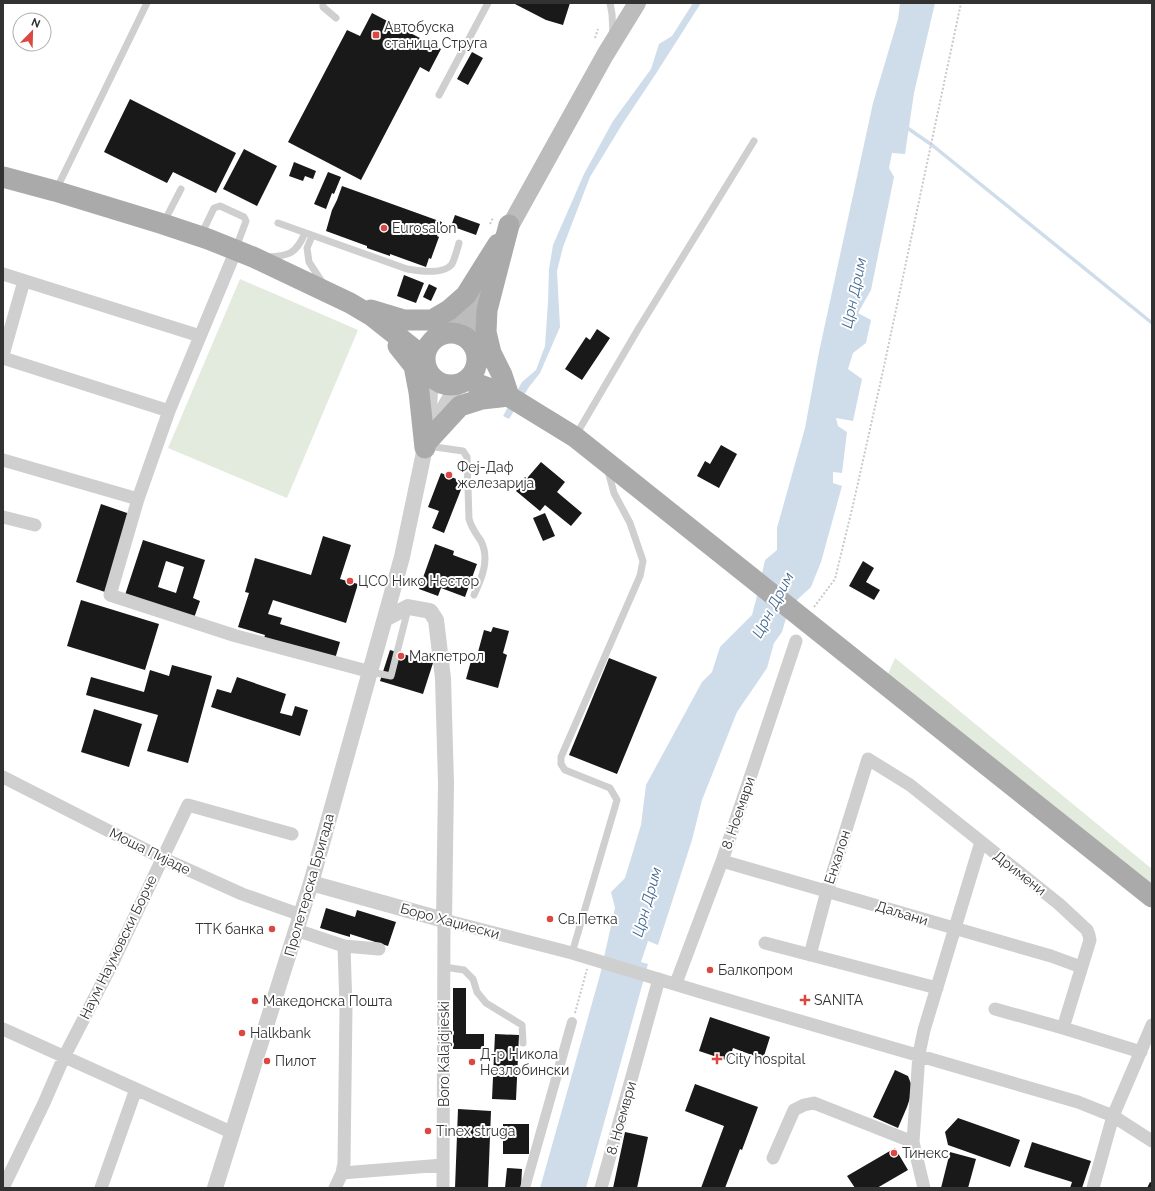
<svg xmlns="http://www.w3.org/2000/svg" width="1155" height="1191" font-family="Raleway,sans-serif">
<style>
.green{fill:#e3eade}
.water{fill:#cfddeb}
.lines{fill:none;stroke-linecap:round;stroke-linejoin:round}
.stream{stroke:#cfddeb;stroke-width:3.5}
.building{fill:#191919;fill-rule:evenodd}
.path{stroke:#c9c9c9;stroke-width:2;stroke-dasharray:2 2;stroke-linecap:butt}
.service{stroke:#cfcfcf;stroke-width:7}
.pedestrian{stroke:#cfcfcf;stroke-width:10}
.minor{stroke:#cfcfcf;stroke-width:13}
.tertiary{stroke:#cfcfcf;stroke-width:16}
.secondary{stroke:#bcbcbc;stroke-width:18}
.primary{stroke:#aaa;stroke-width:21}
.poi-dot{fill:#db4842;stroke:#fff;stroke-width:1.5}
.labels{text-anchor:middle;stroke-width:4;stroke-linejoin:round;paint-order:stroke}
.poi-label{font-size:14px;fill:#323232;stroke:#fff;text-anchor:start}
.street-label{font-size:14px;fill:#323232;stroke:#fff}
.water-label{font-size:15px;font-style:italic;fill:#446990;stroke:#fff}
</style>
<rect width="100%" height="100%" fill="#fff"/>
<!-- green -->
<path class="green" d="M240 279 358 330 287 498 168 448Z
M895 658 1152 869V897L884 683Z"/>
<!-- water -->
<path class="water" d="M693 3H701L657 72 623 123 590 177 563 247 557 271 560 327 540 373 529 387 509 419 503 416 522 382 536 370 545 346 548 302 549 269 553 245 584 174 613 121 651 69 659 44 672 36Z
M900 3H935L914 93 905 154 892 153 889 168 894 177 871 290 858 313 871 320 866 343 853 353 848 369 862 379 853 421 836 418 838 426 847 432 842 473 833 472V483L842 486 821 562 811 587 798 599 787 615 782 632 774 643 767 668 737 712 702 800 692 840 658 945 648 941 641 962 648 964 586 1188H540L600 975 615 908 611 892 625 878 641 825 646 785 702 682 712 672 720 647 752 615 758 592 765 560 777 550V528L805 428 819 352 873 103 898 19Z"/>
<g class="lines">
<!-- stream -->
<path class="stream" d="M906 127 932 145 1152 323"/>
</g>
<!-- building -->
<path class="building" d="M513 3H570L563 25 546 20Z
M372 13 441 49 429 72 420 67 361 180 288 142 347 30 360 36Z
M472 52 483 58 468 85 457 79Z
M130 99 236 153 216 193 173 172 167 183 104 152Z
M244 149 277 166 257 206 223 189Z
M294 162 316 171 313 179 305 176 303 181 289 176Z
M328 172 341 177 334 194 332 193 326 209 314 204Z
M342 186 442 222 437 236 439 237 431 259 429 258 426 267 390 254V256L367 248V246L326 231 332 210 337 200Z
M455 215 480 224 476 235 451 226Z
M404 275 424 283 416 303 397 296Z
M429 284 437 288 431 301 423 297Z
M597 329 610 338 582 380 565 369 586 337 590 340Z
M721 445 737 454 719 488 697 476 705 461 710 464Z
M541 462 565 482 557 492 582 513 571 526 545 505 540 511 516 491Z
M441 473 464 482 444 533 432 528 439 511 428 507Z
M101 504 130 514 105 592 76 582Z
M545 513 555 536 543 541 533 518Z
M323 536 351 545 340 579 358 584 346 623 273 600 268 614 282 618 280 624 340 642 335 659 264 638 265 635 238 627 249 593 245 592 255 558 311 575Z
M143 540 205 560 193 598 200 601 194 618 125 595ZM166 561 184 567 176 593 158 587Z
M435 544 454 551 453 555 477 564 465 597 441 588 438 596 419 589Z
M863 561 874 568 866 582 880 590 874 600 849 586Z
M81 600 159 624 145 670 67 646Z
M493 627 509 631 503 653 507 655 498 688 466 679 471 661 475 663 484 630 491 632Z
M390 650 433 663 423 694 380 681Z
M609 658 657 677 617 774 569 755Z
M172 665 212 676 188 763 147 751 158 715 86 695 91 677 144 692 150 670 169 676Z
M237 677 286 694 280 713 292 716 295 706 308 710 300 736 211 707 217 689 231 693Z
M94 709 142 724 129 767 81 752Z
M326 908 355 917 357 910 396 922 388 946 350 934V937L320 928Z
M453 988H466V1034H484V1049H453Z
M710 1017 770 1037 763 1059 733 1048 729 1061 699 1051Z
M495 1034 519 1035 516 1100 492 1099Z
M895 1070 908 1076 913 1089 907 1107 898 1128 873 1117Z
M695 1084 758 1107 742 1150 740 1149 725 1188H701L724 1126 685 1111Z
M458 1109 491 1111 488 1188H455Z
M958 1118 1020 1140 1010 1167 948 1145 945 1132Z
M503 1124H529V1154H503Z
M625 1132 648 1137 637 1188H613Z
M1032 1142 1091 1161 1082 1188H1070L1072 1182 1024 1167Z
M895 1148 908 1170 877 1188H855L847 1176Z
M950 1152 976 1159 968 1188H941Z
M507 1168 522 1169 521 1188H505Z
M1150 1182 1152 1183V1188H1147Z"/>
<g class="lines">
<!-- path -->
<path class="path" d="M595 38 598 29
M490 224 493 218
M814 607 835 579 853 505 883 371 961 3
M575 1013 587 969"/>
<!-- service -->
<path class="service" d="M323 3V7L336 18
M610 3 612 14 613 34
M439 95 488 3
M56 190 147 3
M164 222 181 189
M278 223 407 269C418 271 444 275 452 264 455 258 457 250 459 243
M201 235 214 208 220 206 244 217 246 221 236 248
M312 236 307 248 309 262 324 285
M267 257C289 256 296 254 305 233
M576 435 637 331 754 141
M428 446 463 451 467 457 469 519C472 529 475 532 481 541 490 559 482 578 474 595
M371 672 391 676 408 609
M572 953 617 800 610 788 565 770 561 764V757L640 576 643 561 630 523 614 493 608 471
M444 967 464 970 473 979 477 992 486 1003 522 1025 523 1043"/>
<!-- pedestrian -->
<path class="pedestrian" d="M525 1188 572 1022"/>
<!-- minor -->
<path class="minor" d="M236 250 169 411 138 499 110 595 236 636 371 672
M3 274 200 336
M3 355 24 281
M3 358 169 411
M3 460 138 499
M3 517 35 525
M3 777 162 858 242 894 301 915
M722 861 1051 956 1081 967
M296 930 344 946 379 949
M765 943 937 988
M810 955 827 891 868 759 910 785 1059 904 1087 930 1089 935 1090 940 1063 1028
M676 983 722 861 796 641
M995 1009 1063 1028 1141 1052
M3 1029 233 1133
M773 1158 794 1110 804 1105 814 1103 913 1142
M342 1173 443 1165
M3 1188 44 1103 64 1057 113 962 188 805 292 834
M101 1188 136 1089
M335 1188 342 1173 344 1163 346 1008 344 946
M443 1188 444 920 572 953 704 993 1078 1102 1113 1116 1152 1141
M601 1188 659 979
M924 1188 913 1142 919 1054 924 1030 981 842
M1093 1188 1113 1116 1152 1025"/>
<!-- tertiary -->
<path class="tertiary" d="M435 424 458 384
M311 883 444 920 446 783 443 678 436 620 430 611 408 607 385 619
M215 1188 311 883 402 557 427 438 431 376"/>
<!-- secondary -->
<path class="secondary" d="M504 237 605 55 637 3
M442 335 472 299
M469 341 478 293"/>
<!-- primary -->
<path class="primary" d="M3 177 55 191 163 224 208 239 253 257 350 303 372 316 425 358
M371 310 404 320H432L449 310 466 295 498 244
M425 359a26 26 0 1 1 52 0a26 26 0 1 1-52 0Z
M398 346 414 366 419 392 425 448
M467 380 505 394 575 437 1152 897
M426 443 460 406 482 399 509 396 502 375 491 353 486 332 487 310 509 225"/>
</g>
<!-- markers -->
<g class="poi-dot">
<rect x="372" y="31" width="8" height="8" rx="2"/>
<circle cx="384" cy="228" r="4"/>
<circle cx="449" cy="475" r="4"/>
<circle cx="350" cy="581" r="4"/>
<circle cx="401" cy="656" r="4"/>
<circle cx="550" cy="919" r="4"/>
<circle cx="272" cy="929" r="4"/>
<circle cx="710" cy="970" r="4"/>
<path d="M803 994h4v4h4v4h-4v4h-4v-4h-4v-4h4z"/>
<circle cx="255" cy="1001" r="4"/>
<circle cx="242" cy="1033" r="4"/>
<path d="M715 1053h4v4h4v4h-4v4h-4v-4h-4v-4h4z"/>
<circle cx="267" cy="1061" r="4"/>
<circle cx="472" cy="1062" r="4"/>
<circle cx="428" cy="1131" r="4"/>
<circle cx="894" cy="1153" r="4"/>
</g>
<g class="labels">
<!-- poi labels -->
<g class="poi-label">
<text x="384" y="32">Автобуска<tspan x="384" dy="16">станица Струга</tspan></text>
<text x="392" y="233">Eurosalon</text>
<text x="457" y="472">Феј-Даф<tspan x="457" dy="16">железарија</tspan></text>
<text x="358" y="586">ЦСО Нико Нестор</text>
<text x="409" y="661">Макпетрол</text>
<text x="558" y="924">Св.Петка</text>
<text x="264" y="934" text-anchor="end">TTK банка</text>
<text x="718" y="975">Балкопром</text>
<text x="814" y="1005">SANITA</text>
<text x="263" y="1006">Македонска Пошта</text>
<text x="250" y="1038">Halkbank</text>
<text x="480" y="1059">Д-р Никола<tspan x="480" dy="16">Незлобински</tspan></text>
<text x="726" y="1064">City hospital</text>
<text x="275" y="1066">Пилот</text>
<text x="436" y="1136">Tinex struga</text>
<text x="902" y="1158">Тинекс</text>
</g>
<!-- street labels -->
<g class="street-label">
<text transform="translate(738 813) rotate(-71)" y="5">8. Ноември</text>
<text transform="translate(150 851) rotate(26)" y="5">Моша Пијаде</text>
<text transform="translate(837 857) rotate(-72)" y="5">Енхалон</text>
<text transform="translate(1020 873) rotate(38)" y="5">Дримени</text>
<text transform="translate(309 885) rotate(-74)" y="5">Пролетерска Бригада</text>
<text transform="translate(902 913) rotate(17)" y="5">Даљани</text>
<text transform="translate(450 921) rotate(15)" y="5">Боро Хаџиески</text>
<text transform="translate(118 947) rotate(-64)" y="5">Наум Наумовски Борче</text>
<text transform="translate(444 1054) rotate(-90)" y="5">Boro Kalajdjieski</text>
<text transform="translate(621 1118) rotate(-74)" y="5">8. Ноември</text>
</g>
<!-- water labels -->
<g class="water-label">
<text transform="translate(854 293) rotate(-78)" y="5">Црн Дрим</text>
<text transform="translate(773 605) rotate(-62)" y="5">Црн Дрим</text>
<text transform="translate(647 902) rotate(-74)" y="5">Црн Дрим</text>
</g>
</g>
<!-- border -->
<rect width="1155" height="1191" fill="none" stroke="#323232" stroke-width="8"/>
<!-- north arrow -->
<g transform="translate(32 32) rotate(23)"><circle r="19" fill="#ffffff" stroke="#adadad"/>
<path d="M0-3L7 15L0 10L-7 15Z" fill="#db4842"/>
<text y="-6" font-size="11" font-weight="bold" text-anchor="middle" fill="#323232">N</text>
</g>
</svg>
